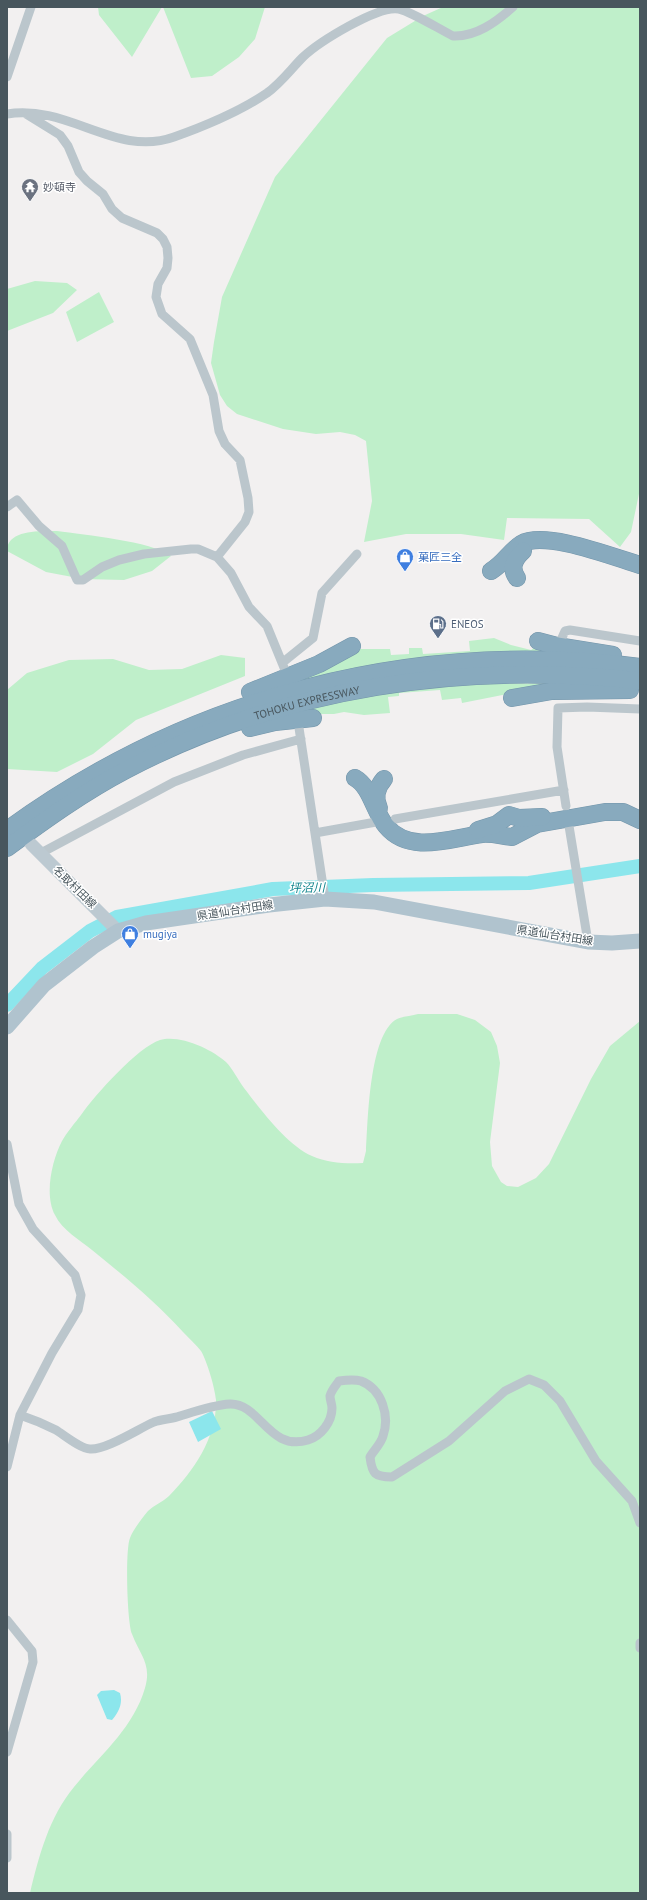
<svg xmlns="http://www.w3.org/2000/svg" width="647" height="1900" font-family="'PT Sans','Noto Sans JP',sans-serif">
<style>
.green{fill:#bfefca}
.water{fill:#8ce6ec}
.lines{fill:none;stroke-linecap:round;stroke-linejoin:round}
.river{stroke:#8ce6ec;stroke-width:14}
.highway-casing{stroke:#7395aa;stroke-width:18}
.street{stroke:#bbc6cc;stroke-width:9}
.secondary{stroke:#bcc9d1;stroke-width:13}
.primary{stroke:#b0c3ce;stroke-width:15}
.highway{stroke:#88aabe;stroke-width:17}
.labels{text-anchor:middle;stroke-width:3;stroke-linejoin:round;paint-order:stroke}
.worship-label{font-size:11px;fill:#5b616d;stroke:#fff;text-anchor:start}
.shop-label{font-size:11px;fill:#366cbe;stroke:#fff;text-anchor:start}
.service-label{font-size:11px;fill:#4e5e75;stroke:#fff;text-anchor:start}
.street-label{font-size:11px;fill:#48565d;stroke:#fff}
.water-label{font-size:12px;font-style:italic;fill:#0e838c;stroke:#fff}
</style>
<rect width="100%" height="100%" fill="#f2f0f0"/>
<!-- green -->
<path class="green" d="M98 7H162L132 57 99 15Z
M163 7H265L255 39 239 57 212 76 191 78Z
M443 7H640V489L631 532 620 547 589 519 507 518 504 540 461 534H406L364 542 372 501 366 441 355 435 340 432 316 434 283 429 237 414 227 406 220 395 211 363 214 342 222 297 275 177 387 38 423 16Z
M35 281 67 283 77 290 53 313 7 331V289Z
M99 292 114 322 77 342 66 312Z
M57 531C85 535 151 541 171 556L152 571 124 580 83 579 46 572 7 551C7 529 41 531 57 531Z
M494 638 511 645 531 650 537 646 586 657 281 685 354 649H390L391 655 409 654V648H422L423 654 470 651 469 641Z
M221 655 245 658V676L136 720 93 754 57 772 7 769V690L27 673 69 660 113 659 149 670 182 669Z
M467 683 579 684 522 691 462 703 461 698 442 700 440 690 399 693V696L388 697 390 713 364 715 344 712 334 714H287L362 695Z
M418 1014H457L475 1020 491 1032 497 1046 500 1063 490 1142 492 1166 501 1182 507 1186 518 1187 536 1178 549 1164 591 1079 610 1046 640 1021V1893H30C39 1856 49 1817 74 1787 100 1755 133 1729 145 1688 152 1664 140 1655 132 1634 127 1622 125 1550 130 1538 133 1530 142 1518 148 1511 154 1505 163 1502 169 1496 194 1471 217 1437 216 1400 215 1388 207 1361 201 1351 196 1345 189 1338 183 1332 156 1302 124 1276 92 1250 80 1240 62 1230 55 1215 44 1195 52 1160 62 1141 67 1132 75 1123 81 1115 95 1095 138 1047 160 1040 179 1034 212 1049 226 1062 233 1069 238 1080 244 1088 261 1110 287 1145 312 1156 328 1163 346 1164 363 1163L366 1151C368 1121 369 1034 397 1019 403 1016 412 1016 418 1014Z"/>
<!-- water -->
<path class="water" d="M212 1411 221 1429 198 1442 189 1422Z
M114 1690 120 1693C123 1703 119 1712 112 1720L107 1719 97 1695 101 1691Z"/>
<g class="lines">
<!-- river -->
<path class="river" d="M7 1005 42 968 90 931 117 917 273 889 373 885 529 883 640 866"/>
<defs>
<g id="highway">
<path d="M491 571C504 563 510 551 521 544 545 530 613 557 640 565"/>
<path d="M517 578C510 568 514 559 523 551"/>
<path d="M538 641 557 646 613 655"/>
<path d="M250 692 319 664 352 646"/>
<path d="M512 698 552 691 630 690"/>
<path d="M250 728 275 722 313 718"/>
<path d="M355 778C371 787 374 812 386 826 410 855 451 838 482 834 493 833 501 836 512 837L537 824 605 812H623L640 820"/>
<path d="M379 808C374 798 377 787 384 779"/>
<path d="M7 830C191 696 414 638 640 667"/>
<path d="M478 830 497 824 509 815 519 818 542 817"/>
<path id="s1" d="M7 848C45 820 84 792 126 770 284 687 464 661 640 681"/>
</g>
</defs>
<!-- highway casing -->
<use href="#highway" class="highway-casing"/>
<!-- street -->
<path class="street" d="M7 77 31 7
M7 114C69 104 116 158 174 137 205 126 239 112 267 93 281 83 291 69 303 57 319 42 378 5 399 9 412 12 439 29 453 36 476 37 496 22 513 7
M26 114 60 135 68 146 79 172 87 181 103 194 112 209 122 218 157 233 163 239 167 247 168 258 167 268 158 284 156 297 162 314 190 339 213 395 219 431 225 444 240 460 248 498 249 512 245 522 217 557
M7 507 17 500 39 526 62 546 77 580H83L102 567 119 560 144 554 191 549H198L217 557 231 573 249 607 267 626 285 670
M561 640 565 631 570 630 640 641
M282 663 313 638 322 593 357 554
M299 728 325 899
M566 806 557 747 558 708 587 707 640 709
M395 819 564 790
M569 826 588 942
M315 833 376 822
M41 853 174 782 243 755 301 739
M7 1144 19 1204 33 1229 75 1275 81 1295 78 1310 52 1353 20 1415 7 1467
M20 1415C32 1419 44 1424 56 1430 64 1435 81 1449 90 1449 106 1450 138 1429 154 1422 162 1419 172 1419 180 1416 196 1411 213 1405 230 1404 260 1403 269 1452 308 1440 321 1436 332 1422 332 1408 332 1404 330 1400 330 1396 331 1391 336 1385 339 1381 346 1380 354 1379 361 1381 382 1389 390 1416 383 1436 381 1444 373 1451 370 1457 372 1474 375 1477 392 1477L449 1441 505 1391 529 1379 544 1385 560 1401 596 1461 632 1501 640 1523
M7 1620 32 1651 33 1662 7 1752
M640 1643V1648
M7 1834V1858"/>
<!-- secondary -->
<path class="secondary" d="M31 844 118 931"/>
<!-- primary -->
<path class="primary" d="M7 1027 44 985 93 947 118 931 146 923 269 905 325 899 374 902 588 942 612 943 640 941"/>
<!-- highway -->
<use href="#highway" class="highway"/>
</g>
<!-- icons -->
<defs>
<symbol id="temple-pin" viewBox="-11 -11 22 30"><path d="M0 17L-7.5 6A9.5 9.5 0 1 1 7.5 6Z" fill="#6b7280" stroke="#fff"/><path d="M0-6L5-2H3V0L6.5 2.5H4V6H1.5V3h-3V6H-4V2.5H-6.5L-3 0V-2H-5Z" fill="#fff"/></symbol>
<symbol id="shop-pin" viewBox="-11 -11 22 30"><path d="M0 17L-7.5 6A9.5 9.5 0 1 1 7.5 6Z" fill="#3f7fe0" stroke="#fff"/><path d="M-5-2.5h2.3a2.7 3.5 0 0 1 5.4 0H5L5.5 6h-11ZM-1.5-2.5h3a1.5 2.3 0 0 0-3 0Z" fill="#fff"/></symbol>
<symbol id="fuel-pin" viewBox="-11 -11 22 30"><path d="M0 17L-7.5 6A9.5 9.5 0 1 1 7.5 6Z" fill="#5c6f8a" stroke="#fff"/><path d="M-5.5-6h7V0h2V4h1.3V-2.5L3-4.5l.8-.8L6-3V5H2.5V1h-1V6h-7ZM-4.2-4.7v3.2H.2V-4.7Z" fill="#fff"/></symbol>
</defs>
<g fill-rule="evenodd">
<use href="#temple-pin" x="20" y="177" width="20" height="27"/>
<use href="#shop-pin" x="395" y="547" width="20" height="27"/>
<use href="#fuel-pin" x="428" y="614" width="20" height="27"/>
<use href="#shop-pin" x="120" y="924" width="20" height="27"/>
</g>
<g class="labels">
<!-- worship labels -->
<g class="worship-label">
<text x="43" y="191">妙頓寺</text>
</g>
<!-- shop labels -->
<g class="shop-label">
<text x="418" y="561">菓匠三全</text>
<text x="143" y="938">mugiya</text>
</g>
<!-- service labels -->
<g class="service-label">
<text x="451" y="628">ENEOS</text>
</g>
<!-- street labels -->
<g class="street-label">
<text dy="4" stroke="none"><textPath href="#s1" startOffset="336">TOHOKU EXPRESSWAY</textPath></text>
<text transform="translate(75 887) rotate(44)" y="4">名取村田線</text>
<text transform="translate(235 910) rotate(-9)" y="4">県道仙台村田線</text>
<text transform="translate(555 935) rotate(9)" y="4">県道仙台村田線</text>
</g>
<!-- water labels -->
<g class="water-label">
<text transform="translate(307 888) rotate(-1)" y="4">坪沼川</text>
</g>
</g>
<!-- border -->
<rect width="647" height="1900" fill="none" stroke="#48565d" stroke-width="16"/>
</svg>
